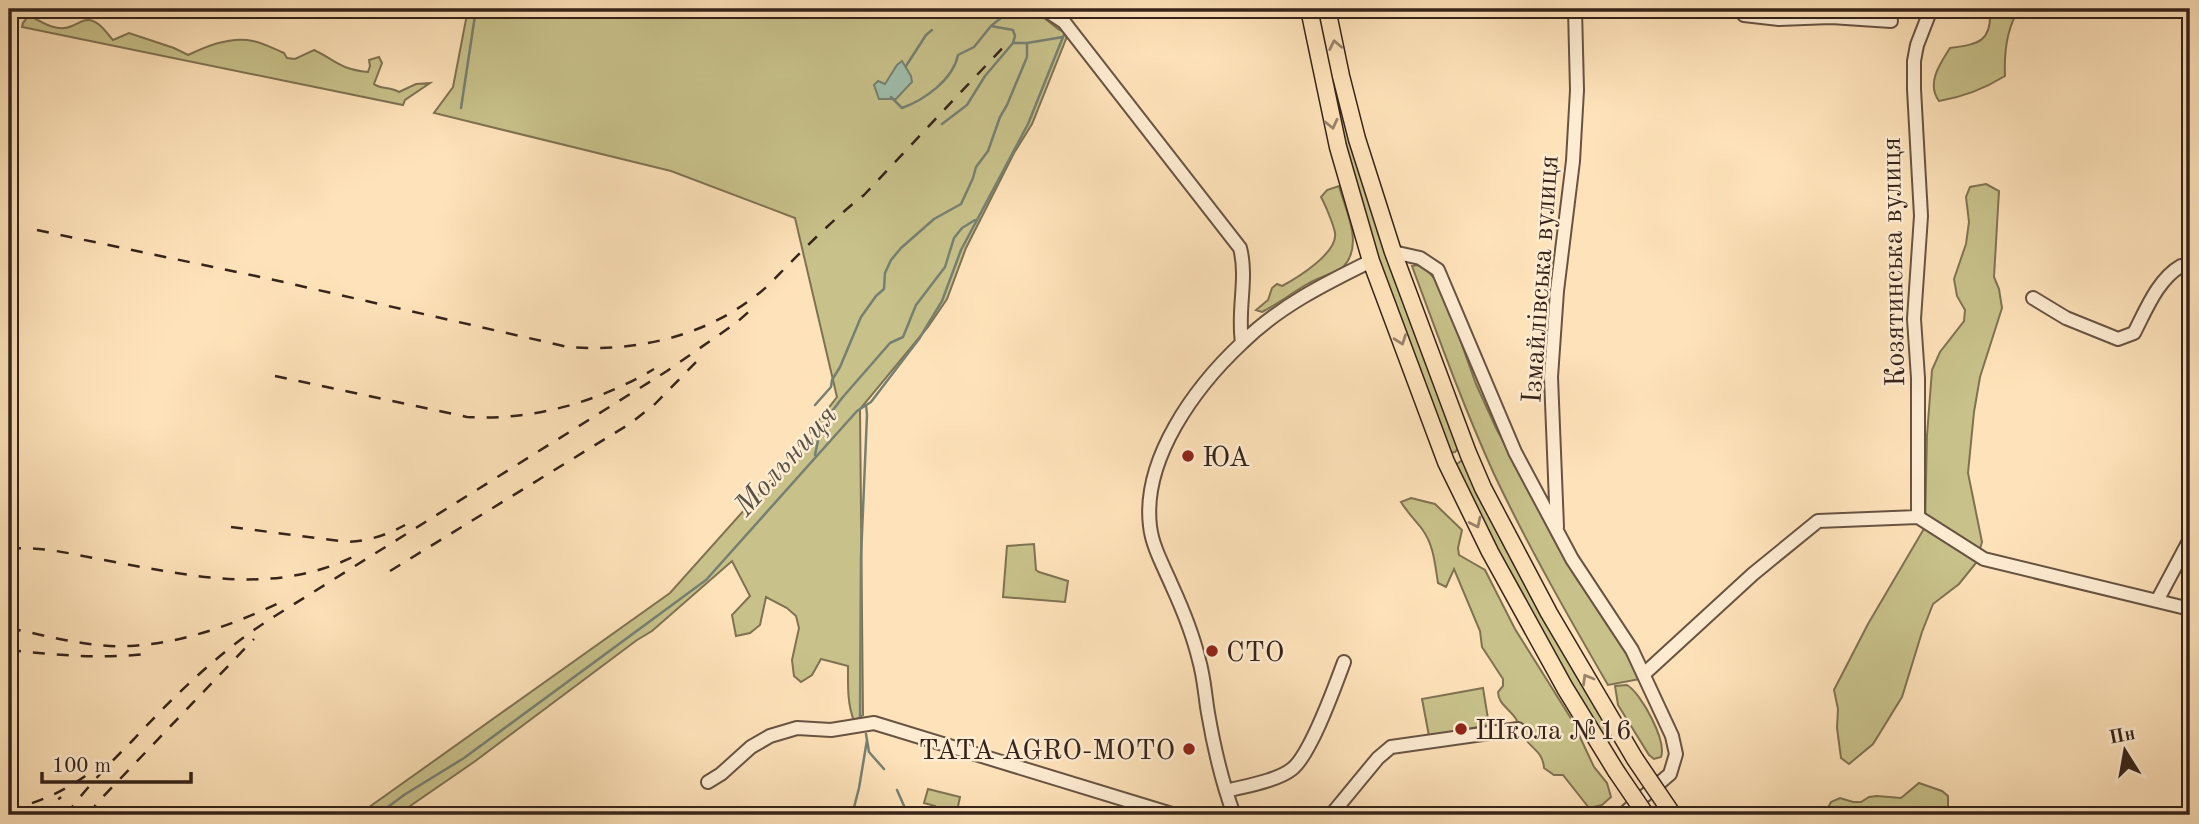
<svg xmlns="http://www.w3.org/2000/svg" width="2199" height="824" font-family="'Old Standard TT',serif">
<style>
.green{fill:#c8c18a;stroke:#7f7252;stroke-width:2}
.water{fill:#a0beac;stroke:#768072;stroke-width:2}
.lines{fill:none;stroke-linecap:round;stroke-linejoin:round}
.stream{stroke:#768072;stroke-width:2.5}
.minor-casing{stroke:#685342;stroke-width:16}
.major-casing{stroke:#36231a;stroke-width:19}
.minor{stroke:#feecd2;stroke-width:12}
.major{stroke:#fee2b9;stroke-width:16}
.rail{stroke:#36231a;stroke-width:2.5;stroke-dasharray:12 12;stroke-linecap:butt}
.major-bridge-casing{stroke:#36231a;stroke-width:19;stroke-linecap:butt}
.major-bridge{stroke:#fee2b9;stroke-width:16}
.oneway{stroke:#9a826a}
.poi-dot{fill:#8f2418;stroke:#feecd2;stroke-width:2.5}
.labels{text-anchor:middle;stroke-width:5;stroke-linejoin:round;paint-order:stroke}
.street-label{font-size:28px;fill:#36231a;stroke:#feecd2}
.poi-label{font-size:28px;fill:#36231a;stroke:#feecd2;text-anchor:start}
.water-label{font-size:30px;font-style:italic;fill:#565246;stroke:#feecd2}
</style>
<rect width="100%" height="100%" fill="#fee2b9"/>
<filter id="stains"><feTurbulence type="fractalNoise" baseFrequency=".00286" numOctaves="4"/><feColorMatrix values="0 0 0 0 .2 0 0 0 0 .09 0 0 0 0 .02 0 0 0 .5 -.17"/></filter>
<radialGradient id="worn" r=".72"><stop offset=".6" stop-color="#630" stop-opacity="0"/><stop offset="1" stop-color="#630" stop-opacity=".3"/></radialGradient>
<!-- green -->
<path class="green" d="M468 9H1033L1058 29 1068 34 1032 124 1014 153 966 248 947 299 928 327 860 409 863 715 854 721C847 703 848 685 848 666L821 659 812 675 801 682 794 676 792 660 799 628 796 616 787 608 766 597 760 625 750 633 736 636 732 615 750 596 732 561 652 631 637 640 474 762 397 815H358L670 593 780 470 837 397 795 218 671 171 434 113 453 87Z
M1990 9H2019C2007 28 2004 54 2005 76 1984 89 1963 97 1939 101 1926 83 1940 64 1950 48 1979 44 1992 42 1990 9Z
M29 15C41 22 58 33 72 26 79 23 85 18 93 21 102 24 107 34 113 40L129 33 174 48 188 55C206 46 232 36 253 41 264 43 274 49 284 53L287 58 295 59 314 50C337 61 339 69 368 72L370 66 369 60 379 57 382 63 374 84C379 89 391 87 399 92L416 84 430 83 405 100 403 105 22 27 23 23Z
M1333 83 1339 85 1459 447 1455 452 1450 453 1378 260 1328 86Z
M1986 184 1999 191 1994 277 1999 289 2002 308 1980 377 1974 412 1968 473 1982 542 1976 563 1959 584 1933 604 1922 632 1902 697 1873 744 1849 764 1841 758 1837 728 1838 709 1834 690 1868 624 1925 527 1927 435 1932 370 1940 352 1964 321 1965 310 1957 296 1954 279 1966 244 1969 222 1966 197 1970 187Z
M1339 186C1345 209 1364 244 1344 266 1338 272 1317 278 1309 283 1293 292 1278 304 1262 312L1256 310 1268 300 1272 288 1277 284 1282 286C1297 278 1338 253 1335 233 1334 226 1325 204 1321 197L1327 190Z
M1418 265 1427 270 1441 286 1476 384 1496 428 1569 563 1621 641 1640 679 1608 685C1568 616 1528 546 1494 474 1463 406 1438 336 1412 266Z
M1461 461 1465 462 1613 735 1612 739 1608 742 1603 740 1534 621 1454 466Z
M1411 498 1435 504 1462 530 1458 548 1459 555 1485 570 1515 629 1572 720 1594 767 1607 783 1611 797 1602 805 1589 808 1563 775H1554L1544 768C1543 753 1534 750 1526 740 1521 734 1520 726 1516 719 1510 709 1498 704 1498 692L1503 686V679L1482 647 1480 631 1454 569 1446 587 1438 583C1435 565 1434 545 1422 529 1415 520 1407 512 1401 502Z
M1034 544 1036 570 1039 572 1068 581 1065 602 1003 597 1007 546Z
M1627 685C1641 693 1667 741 1661 757L1654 759 1649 755 1618 705 1615 686Z
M1483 688 1489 725 1429 736 1422 699Z
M1919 783 1942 791 1948 796V810L1959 815H1824L1831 802 1840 798 1853 802H1861L1869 797 1877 796 1901 798Z
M928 789 960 797 957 811 977 815H934L935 806 924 803Z"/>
<!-- water -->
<path class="water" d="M902 61 911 76 912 82 896 99H879L874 85 878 81 885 84 897 65Z"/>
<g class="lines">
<!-- stream -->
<path class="stream" d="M1069 23 1076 9
M991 26 1012 9
M1013 43H1027L1063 37
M906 66 926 35 932 30
M891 97 902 108C924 100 953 80 958 55L974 47 991 26 1013 30 1015 36 1013 43 985 76 967 105 942 124
M461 108 476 9
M815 405 831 387 832 380 840 367 861 317 876 296 884 289 885 273 891 260 901 248 934 219 961 204 973 178 976 167 988 151 1000 117 1007 105 1027 57V43
M815 455 821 426 842 398 890 343 903 337 916 305 945 267 954 238 962 228 975 220
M860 716 861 557 867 415 866 405
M866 734 869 752 884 769
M897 790 908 815
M377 815 404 795 464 758 706 580 857 411 871 402 919 339 942 301 961 250 1028 124 1065 32
M852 815 859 788 867 740"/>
<defs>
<path id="minor" d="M1044 9 1064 22 1240 248C1248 278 1237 311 1242 342
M1741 9 1744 15 1779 19 1831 17 1891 21
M1393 252 1420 258 1438 270 1515 452 1572 559 1632 650 1672 736 1676 754 1670 774 1622 815
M2033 298 2066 318 2118 339 2134 333C2146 310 2158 279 2181 266L2190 270
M1918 517V378L1914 319 1921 216 1914 89V61L1917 45 1931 9
M1918 517 1984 559 2190 609
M1557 527 1551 377 1557 291 1573 161 1577 90 1575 9
M2157 601 2190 539
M1644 674 1753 574 1818 521 1918 517
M708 782 721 774 751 747 770 736 797 728 831 730 874 723 1175 815
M1226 791C1245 786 1277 781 1292 769 1311 754 1335 686 1344 662
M1234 815C1222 782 1214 748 1208 713 1205 695 1204 677 1199 660 1193 635 1183 610 1172 586 1164 567 1152 546 1150 526 1142 459 1195 387 1242 343 1278 307 1326 283 1371 261
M1331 815 1378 758 1391 747 1518 729"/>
<path id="major" d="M1309 9 1338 147 1371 261 1446 462 1490 552 1565 688 1616 771
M1327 9 1341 76 1357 139 1393 252 1468 453 1483 488 1549 613 1635 759"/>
</defs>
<!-- minor casing -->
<use href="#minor" class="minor-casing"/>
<!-- major casing -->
<use href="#major" class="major-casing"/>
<!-- minor -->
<use href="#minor" class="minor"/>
<!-- major -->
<use href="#major" class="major"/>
<!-- rail -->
<path class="rail" d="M37 230 270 279 568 347C633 352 701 338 754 297 767 288 778 275 789 264 813 240 837 216 864 195L1009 41
M275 376 467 417C531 421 599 402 654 369
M231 527 347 542C368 541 387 535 405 525
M9 549C39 546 68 553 98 559 189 575 272 598 359 554
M390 571 631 423 655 404 701 357
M9 628C48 636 90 648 130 646 184 643 235 624 283 601
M9 650C54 655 99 659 145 654
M9 810C41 802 70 789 96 768
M40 815 61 797
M66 815C86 788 110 763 134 739 177 693 221 650 275 616L667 371 736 323 753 308
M89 815 97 803 254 639"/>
<defs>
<path id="major-bridge" d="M1635 759 1673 815
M1616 771 1646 815"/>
</defs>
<!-- major-bridge casing -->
<use href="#major-bridge" class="major-bridge-casing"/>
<!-- major-bridge -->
<use href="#major-bridge" class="major-bridge"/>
</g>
<!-- one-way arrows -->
<defs><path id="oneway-chevron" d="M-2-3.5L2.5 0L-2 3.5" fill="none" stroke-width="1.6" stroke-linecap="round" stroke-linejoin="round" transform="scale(1.75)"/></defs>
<g class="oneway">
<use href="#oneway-chevron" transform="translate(1335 45) rotate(-101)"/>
<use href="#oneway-chevron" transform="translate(1332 124) rotate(77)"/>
<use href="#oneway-chevron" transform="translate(1401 340) rotate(70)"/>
<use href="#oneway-chevron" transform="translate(1476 523) rotate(64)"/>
<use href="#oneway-chevron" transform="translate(1587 679) rotate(-120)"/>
</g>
<!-- markers -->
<g class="poi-dot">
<circle cx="1188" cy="456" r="7"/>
<circle cx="1212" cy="651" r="7"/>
<circle cx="1461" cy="729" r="7"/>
<circle cx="1189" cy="749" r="7"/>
</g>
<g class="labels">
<!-- street labels -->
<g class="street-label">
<text transform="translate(1892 262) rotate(-91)" y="10">Козятинська вулиця</text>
<text transform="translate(1539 279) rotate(-86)" y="10">Ізмайлівська вулиця</text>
</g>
<!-- poi labels -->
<g class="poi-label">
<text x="1202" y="466">ЮА</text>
<text x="1226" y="661">СТО</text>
<text x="1475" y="739">Школа №16</text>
<text x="1175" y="759" text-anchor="end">TATA AGRO-MOTO</text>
</g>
<!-- water labels -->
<g class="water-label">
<text transform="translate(785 460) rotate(-48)" y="10">Мольниця</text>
</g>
</g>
<!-- margin -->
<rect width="2199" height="824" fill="none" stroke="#fee2b9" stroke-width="35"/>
<rect x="10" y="10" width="2178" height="803" fill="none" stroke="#36231a" stroke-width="3.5"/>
<rect x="18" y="18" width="2164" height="789" fill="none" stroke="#36231a" stroke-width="2"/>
<!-- north arrow -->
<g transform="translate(2125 751) rotate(349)" stroke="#feecd2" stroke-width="5" paint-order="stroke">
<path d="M0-5L12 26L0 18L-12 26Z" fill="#36231a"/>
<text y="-10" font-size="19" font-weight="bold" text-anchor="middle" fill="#36231a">Пн</text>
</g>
<!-- scale -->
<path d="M42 772v10h149v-10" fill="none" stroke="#36231a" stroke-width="3.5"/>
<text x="52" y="772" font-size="21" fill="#36231a" stroke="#feecd2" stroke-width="5" paint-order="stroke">100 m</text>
<rect width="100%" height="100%" filter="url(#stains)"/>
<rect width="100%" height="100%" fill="url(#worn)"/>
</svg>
